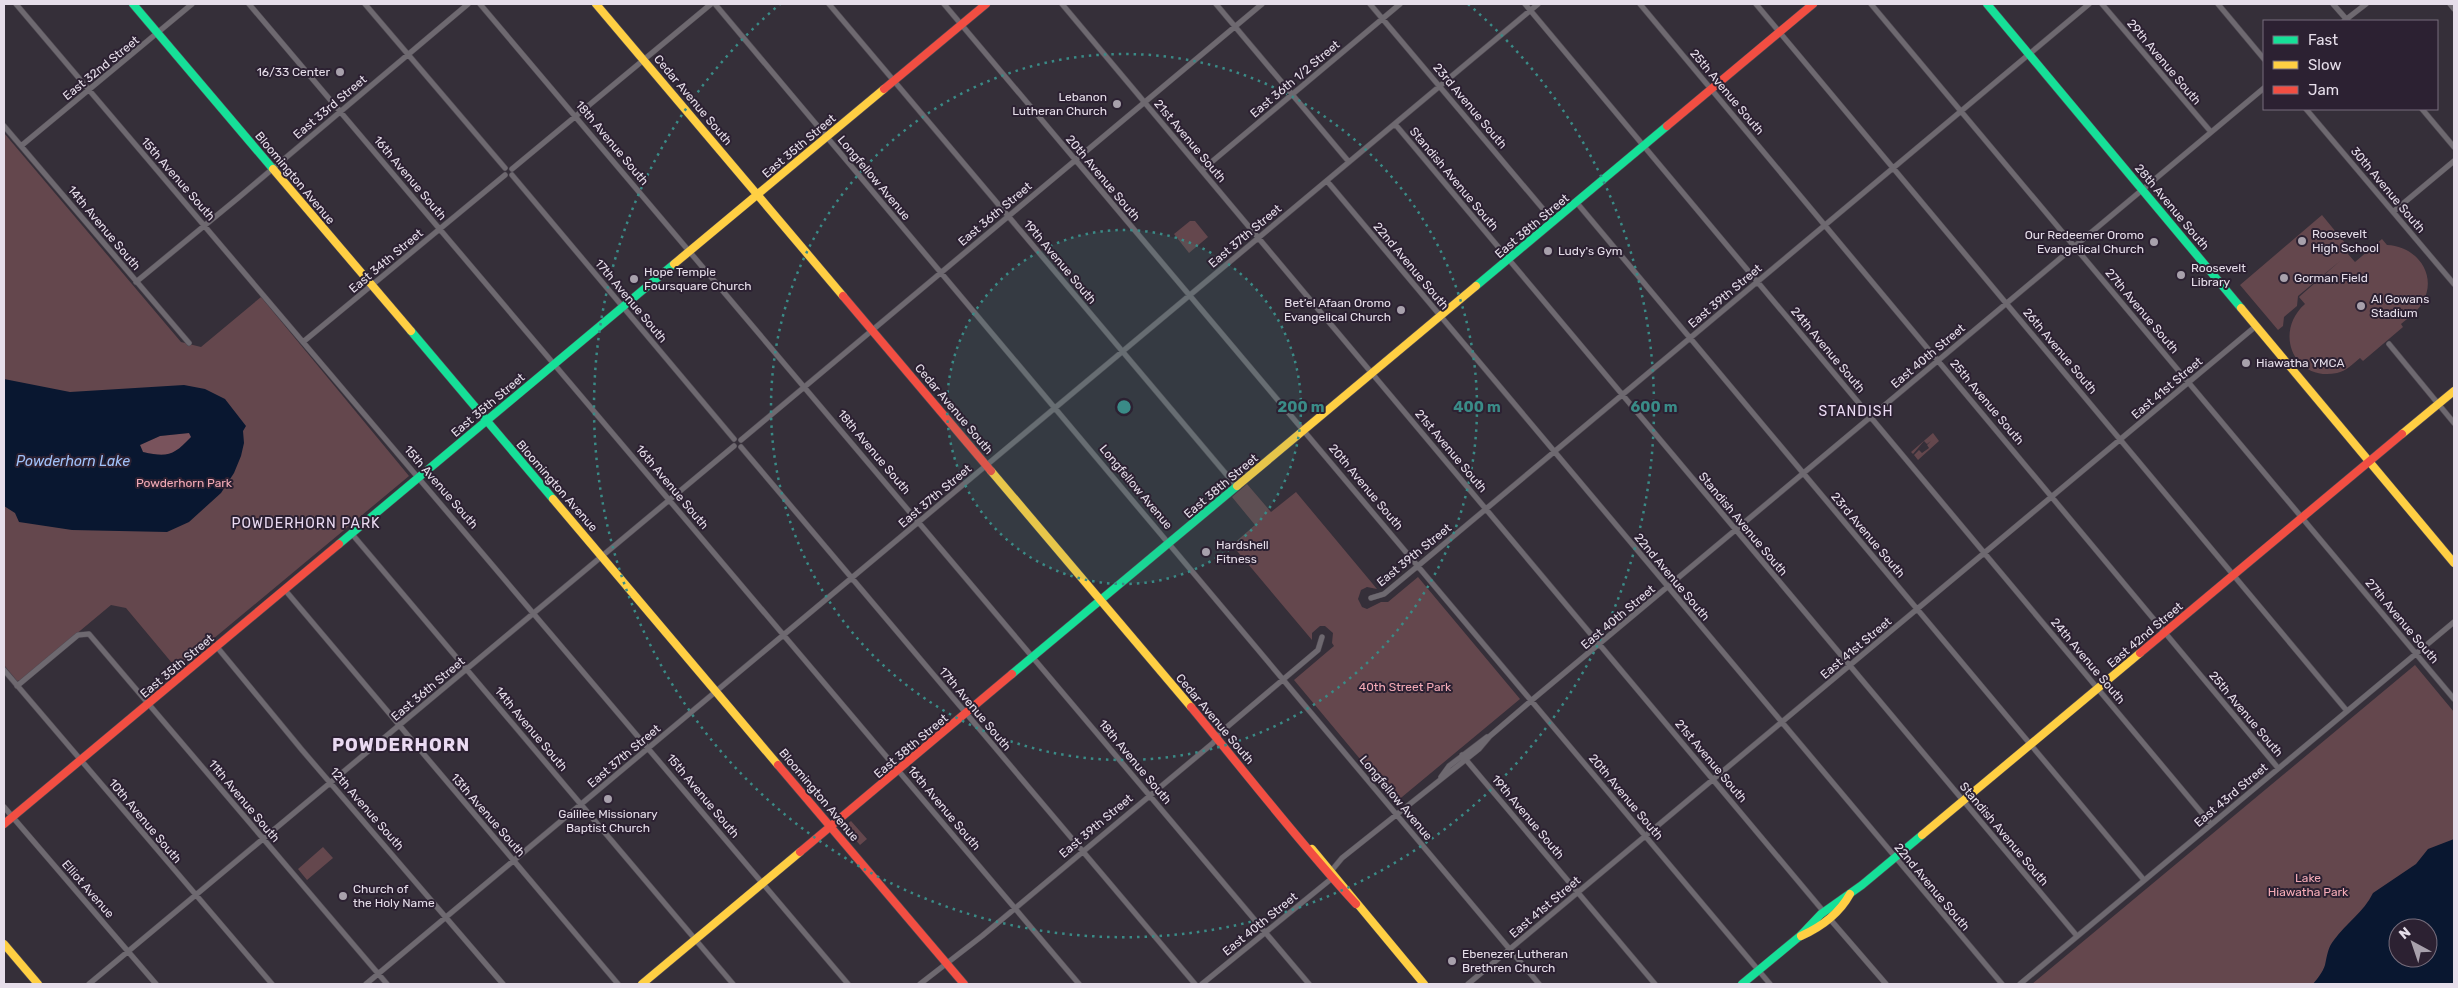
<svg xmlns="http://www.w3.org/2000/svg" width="2458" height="988" font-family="Rubik,sans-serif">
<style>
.green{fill:#64474d;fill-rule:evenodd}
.forest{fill:#79535c}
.water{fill:#091730;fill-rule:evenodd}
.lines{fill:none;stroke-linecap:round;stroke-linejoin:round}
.street-casing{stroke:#514b54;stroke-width:6}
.fast-casing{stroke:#514b54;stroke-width:9}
.slow-casing{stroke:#514b54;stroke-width:9}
.jam-casing{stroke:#514b54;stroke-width:9}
.street{stroke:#6e6970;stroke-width:5}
.fast{stroke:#16e098;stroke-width:8}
.slow{stroke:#ffcf43;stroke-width:8}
.jam{stroke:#f24e42;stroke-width:8}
.ring{fill:none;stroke:#3a8b87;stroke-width:2.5;stroke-dasharray:2.5 5}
.poi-dot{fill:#a8a1ac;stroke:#2c2132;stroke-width:2}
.labels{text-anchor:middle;stroke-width:4;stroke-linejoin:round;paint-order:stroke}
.street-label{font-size:12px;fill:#e6deea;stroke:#2c2132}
.poi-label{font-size:12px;fill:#e6deea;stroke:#2c2132;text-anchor:start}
.park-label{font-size:12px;fill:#f4abb7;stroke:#2c2132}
.neighbourhood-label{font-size:14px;letter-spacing:1px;fill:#eadaf2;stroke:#2c2132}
.water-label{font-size:14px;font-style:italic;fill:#a1c3fb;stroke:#2c2132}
.district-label{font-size:18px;font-weight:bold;letter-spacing:1px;fill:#eadaf2;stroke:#2c2132}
.centre{fill:#3a8b87;stroke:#2c2132;stroke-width:2.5}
.ring-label{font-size:15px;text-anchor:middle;font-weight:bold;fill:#3a8b87;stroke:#2c2132;stroke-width:4;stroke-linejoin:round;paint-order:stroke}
</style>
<rect width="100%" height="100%" fill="#352f39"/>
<!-- green -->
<path class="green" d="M4 133 181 342 201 347 261 297 409 476 177 669 126 608 111 605 21 680 17 681 4 665Z
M2322 215 2350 249 2348 254 2355 262 2382 239 2387 245C2416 246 2438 274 2423 302 2418 311 2409 317 2401 324L2403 327 2363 361 2360 358C2353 364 2346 371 2337 373 2294 382 2273 332 2305 304L2299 297 2340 261 2298 296 2297 306 2284 317 2283 326 2278 330 2240 285Z
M1190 221H1195L1208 237 1189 253 1174 234Z
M1933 433 1939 441 1918 460 1914 455 1919 450 1922 453 1929 448 1927 445 1931 441 1927 444 1924 441 1913 454 1911 452Z
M1247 484 1271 512 1296 492 1377 589 1367 587 1361 590 1358 599 1362 607 1367 609 1381 602H1388L1418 577 1520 699 1396 802 1294 680 1334 646 1332 643 1333 633 1325 626H1320L1312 633V640L1232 545 1255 525 1232 497Z
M2415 665 2454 712V984H2032ZM2398 928H2428V958H2398Z
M851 821 867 839 860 845 844 827Z
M323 847 333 858 307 880 298 869Z"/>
<!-- forest -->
<path class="forest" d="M189 433 192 437C174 455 168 458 143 452L140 445 160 436Z"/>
<!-- water -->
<path class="water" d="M4 379 70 392 184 385 205 389 225 399 246 426 243 431 244 443 241 456 234 473 221 493 189 522 167 532 72 530 19 522 15 513 4 506ZM189 433 191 437C174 455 168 458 143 452L140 445 160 436Z
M2454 839V984H2313C2317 979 2323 972 2325 965 2327 956 2328 947 2334 940 2346 923 2364 912 2373 893L2416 864 2428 849ZM2398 928H2428V958H2398Z"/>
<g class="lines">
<defs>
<path id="street" d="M16 4 848 984
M249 4 1079 984
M365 4 505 168
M480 4 1309 984
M715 4 1539 984
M829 4 1237 487
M944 4 1770 984
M1062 4 1824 912
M1216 4 1349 162
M1370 4 1554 222
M1525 4 2211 824
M1640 4 2278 768
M1756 4 2347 711
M1871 4 2454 699
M2102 4 2211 132
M2218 4 2264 59
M2333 4 2348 21
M2450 4 2454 9
M2344 21 2366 4
M2306 109 2454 284
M2422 109 2454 147
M1395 124 2077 936
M4 126 189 343
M21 146 192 4
M512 169 711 4
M1202 170 1400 4
M512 175 734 439
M1327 181 2002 984
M1577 203 2144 880
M2393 212 2454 161
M136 282 238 198 468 4
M303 342 505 175
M2389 344 2454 423
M741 440 1262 4
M741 447 1195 984
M352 534 733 984
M285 590 618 984
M1371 598 1384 594 1419 565 2089 4
M217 647 302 750 503 984
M4 670 272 984
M17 686 78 635 89 634 387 984
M1462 755 1655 984
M1441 777 1449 766 1487 737
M4 807 156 984
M1332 870 1342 858 1479 749 1490 736 1532 700 2264 88
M1829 918 1886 984
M89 984 734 446
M366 984 1538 4
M920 984 982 936 1213 743 1221 732 1318 650 1322 637
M1202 984 1331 879
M1468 984 2256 326
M2020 984 2454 622"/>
<path id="fast" d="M133 4 273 169
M1987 4 2241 308
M1476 286 1667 126
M411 331 553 499
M339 544 674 264
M1012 674 1237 486
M1742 984 1800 936 1821 914 1862 885 1922 835"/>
<path id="slow" d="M596 4 843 296
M273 169 411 331
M674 264 884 89
M2241 308 2454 563
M2402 434 2454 391
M991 471 1191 707
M1237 486 1476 286
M553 499 778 765
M1922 835 2140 653
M1312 849 1424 984
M1801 936C1821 927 1839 914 1850 894
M4 944 38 984
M642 984 800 852"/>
<path id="jam" d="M884 89 986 4
M1667 126 1813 4
M843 296 991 471
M2140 653 2402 434
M1191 707C1246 773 1298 841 1356 904
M778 765 964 984
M4 824 339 544
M800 852 1012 674"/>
</defs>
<!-- street casing -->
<use href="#street" class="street-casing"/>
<!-- fast casing -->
<use href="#fast" class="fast-casing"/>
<!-- slow casing -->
<use href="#slow" class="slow-casing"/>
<!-- jam casing -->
<use href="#jam" class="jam-casing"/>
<!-- street -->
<use href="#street" class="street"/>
<!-- fast -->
<use href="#fast" class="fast"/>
<!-- slow -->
<use href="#slow" class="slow"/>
<!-- jam -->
<use href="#jam" class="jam"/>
</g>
<!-- distance rings -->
<circle cx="1124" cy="407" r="177" fill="#3a8b87" fill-opacity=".12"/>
<g class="ring">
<circle cx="1124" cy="407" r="177"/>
<circle cx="1124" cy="407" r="353"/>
<path d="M1468 4A530 530 0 1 1 780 4"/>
</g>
<!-- markers -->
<g class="poi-dot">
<circle cx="340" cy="72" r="5"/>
<circle cx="1117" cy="104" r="5"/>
<circle cx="2302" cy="241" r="5"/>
<circle cx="2154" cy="242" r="5"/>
<circle cx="1548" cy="251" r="5"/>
<circle cx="2181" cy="275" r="5"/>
<circle cx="2284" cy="278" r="5"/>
<circle cx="634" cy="279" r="5"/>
<circle cx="2361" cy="306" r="5"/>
<circle cx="1401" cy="310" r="5"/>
<circle cx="2246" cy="363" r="5"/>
<circle cx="1206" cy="552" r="5"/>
<circle cx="608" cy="799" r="5"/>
<circle cx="343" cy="896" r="5"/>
<circle cx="1452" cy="961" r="5"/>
</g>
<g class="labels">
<!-- street labels -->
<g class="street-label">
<text transform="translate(2164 62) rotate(50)" y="4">29th Avenue South</text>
<text transform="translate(101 68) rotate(-39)" y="4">East 32nd Street</text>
<text transform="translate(1295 79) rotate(-40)" y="4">East 36th 1/2 Street</text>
<text transform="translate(1727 92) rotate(50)" y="4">25th Avenue South</text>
<text transform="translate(693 100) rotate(50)" y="4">Cedar Avenue South</text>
<text transform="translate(1470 106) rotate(50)" y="4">23rd Avenue South</text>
<text transform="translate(330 107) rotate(-40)" y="4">East 33rd Street</text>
<text transform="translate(1190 141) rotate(50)" y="4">21st Avenue South</text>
<text transform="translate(612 143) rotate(50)" y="4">18th Avenue South</text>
<text transform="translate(799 146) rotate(-40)" y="4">East 35th Street</text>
<text transform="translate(295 178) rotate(50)" y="4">Bloomington Avenue</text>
<text transform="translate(410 178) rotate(50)" y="4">16th Avenue South</text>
<text transform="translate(874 178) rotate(50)" y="4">Longfellow Avenue</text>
<text transform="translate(1103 178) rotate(50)" y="4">20th Avenue South</text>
<text transform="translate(178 179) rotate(49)" y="4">15th Avenue South</text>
<text transform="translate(1454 179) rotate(50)" y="4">Standish Avenue South</text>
<text transform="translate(2388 190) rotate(50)" y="4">30th Avenue South</text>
<text transform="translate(2172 207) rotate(50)" y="4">28th Avenue South</text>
<text transform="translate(995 214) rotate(-40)" y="4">East 36th Street</text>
<text transform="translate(1532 226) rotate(-40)" y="4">East 38th Street</text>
<text transform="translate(104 228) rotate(50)" y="4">14th Avenue South</text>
<text transform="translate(1245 236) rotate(-40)" y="4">East 37th Street</text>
<text transform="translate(386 261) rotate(-40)" y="4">East 34th Street</text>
<text transform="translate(1060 262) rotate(50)" y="4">19th Avenue South</text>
<text transform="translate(1411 266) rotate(50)" y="4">22nd Avenue South</text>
<text transform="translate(1725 296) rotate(-40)" y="4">East 39th Street</text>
<text transform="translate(631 301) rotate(50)" y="4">17th Avenue South</text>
<text transform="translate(2142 311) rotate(50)" y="4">27th Avenue South</text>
<text transform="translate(1828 350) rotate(50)" y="4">24th Avenue South</text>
<text transform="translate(2060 351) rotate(50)" y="4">26th Avenue South</text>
<text transform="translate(1928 356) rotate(-40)" y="4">East 40th Street</text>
<text transform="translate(2167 388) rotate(-40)" y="4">East 41st Street</text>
<text transform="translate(1987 402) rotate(50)" y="4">25th Avenue South</text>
<text transform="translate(488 405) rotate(-40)" y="4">East 35th Street</text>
<text transform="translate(954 409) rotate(50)" y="4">Cedar Avenue South</text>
<text transform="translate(1451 451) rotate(50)" y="4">21st Avenue South</text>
<text transform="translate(874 452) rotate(50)" y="4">18th Avenue South</text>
<text transform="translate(557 486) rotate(49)" y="4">Bloomington Avenue</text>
<text transform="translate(1221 486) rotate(-40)" y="4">East 38th Street</text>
<text transform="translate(441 487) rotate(49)" y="4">15th Avenue South</text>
<text transform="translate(672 487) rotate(50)" y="4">16th Avenue South</text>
<text transform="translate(1136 487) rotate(50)" y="4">Longfellow Avenue</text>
<text transform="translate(1366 487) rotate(50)" y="4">20th Avenue South</text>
<text transform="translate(935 496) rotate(-40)" y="4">East 37th Street</text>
<text transform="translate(1743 524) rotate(50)" y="4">Standish Avenue South</text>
<text transform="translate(1868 535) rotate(50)" y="4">23rd Avenue South</text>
<text transform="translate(1414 555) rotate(-39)" y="4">East 39th Street</text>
<text transform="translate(1672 577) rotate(50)" y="4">22nd Avenue South</text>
<text transform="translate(1618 617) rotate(-40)" y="4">East 40th Street</text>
<text transform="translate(2402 621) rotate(50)" y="4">27th Avenue South</text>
<text transform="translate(2145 635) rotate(-40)" y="4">East 42nd Street</text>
<text transform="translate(1856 648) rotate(-40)" y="4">East 41st Street</text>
<text transform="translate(2088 661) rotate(50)" y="4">24th Avenue South</text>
<text transform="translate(177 666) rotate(-40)" y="4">East 35th Street</text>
<text transform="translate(428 689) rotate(-40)" y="4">East 36th Street</text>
<text transform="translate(975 709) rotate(50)" y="4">17th Avenue South</text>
<text transform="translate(2246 714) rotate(50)" y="4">25th Avenue South</text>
<text transform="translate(1215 719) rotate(50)" y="4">Cedar Avenue South</text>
<text transform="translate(531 729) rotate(50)" y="4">14th Avenue South</text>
<text transform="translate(911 746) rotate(-40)" y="4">East 38th Street</text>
<text transform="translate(624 756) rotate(-40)" y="4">East 37th Street</text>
<text transform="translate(1711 761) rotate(50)" y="4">21st Avenue South</text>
<text transform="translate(1135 762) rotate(50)" y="4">18th Avenue South</text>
<text transform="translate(819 795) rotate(50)" y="4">Bloomington Avenue</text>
<text transform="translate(2231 795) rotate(-40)" y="4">East 43rd Street</text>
<text transform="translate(703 796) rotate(50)" y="4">15th Avenue South</text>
<text transform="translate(1626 797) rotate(50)" y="4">20th Avenue South</text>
<text transform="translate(1396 798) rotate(50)" y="4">Longfellow Avenue</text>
<text transform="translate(244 801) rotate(50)" y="4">11th Avenue South</text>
<text transform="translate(944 808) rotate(50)" y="4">16th Avenue South</text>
<text transform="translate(367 809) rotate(49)" y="4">12th Avenue South</text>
<text transform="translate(488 815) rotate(49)" y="4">13th Avenue South</text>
<text transform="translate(1528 817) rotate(50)" y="4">19th Avenue South</text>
<text transform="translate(145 821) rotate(50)" y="4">10th Avenue South</text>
<text transform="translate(1096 826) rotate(-40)" y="4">East 39th Street</text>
<text transform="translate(2004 834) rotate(50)" y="4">Standish Avenue South</text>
<text transform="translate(1932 887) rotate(50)" y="4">22nd Avenue South</text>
<text transform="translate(88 889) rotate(49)" y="4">Elliot Avenue</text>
<text transform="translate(1545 907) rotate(-40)" y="4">East 41st Street</text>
<text transform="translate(1260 924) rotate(-39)" y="4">East 40th Street</text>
</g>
<!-- poi labels -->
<g class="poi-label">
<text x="330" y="76" text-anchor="end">16/33 Center</text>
<text x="1107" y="101" text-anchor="end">Lebanon<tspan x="1107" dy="14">Lutheran Church</tspan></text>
<text x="2312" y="238">Roosevelt<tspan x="2312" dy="14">High School</tspan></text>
<text x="2144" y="239" text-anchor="end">Our Redeemer Oromo<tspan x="2144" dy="14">Evangelical Church</tspan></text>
<text x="1558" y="255">Ludy's Gym</text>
<text x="2191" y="272">Roosevelt<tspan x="2191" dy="14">Library</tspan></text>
<text x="644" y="276">Hope Temple<tspan x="644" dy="14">Foursquare Church</tspan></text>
<text x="2294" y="282">Gorman Field</text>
<text x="2371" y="303">Al Gowans<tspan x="2371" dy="14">Stadium</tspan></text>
<text x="1391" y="307" text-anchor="end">Bet’el Afaan Oromo<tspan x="1391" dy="14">Evangelical Church</tspan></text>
<text x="2256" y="367">Hiawatha YMCA</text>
<text x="1216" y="549">Hardshell<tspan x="1216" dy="14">Fitness</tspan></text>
<text x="608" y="818" text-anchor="middle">Galilee Missionary<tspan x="608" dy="14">Baptist Church</tspan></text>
<text x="353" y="893">Church of<tspan x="353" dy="14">the Holy Name</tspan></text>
<text x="1462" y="958">Ebenezer Lutheran<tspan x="1462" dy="14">Brethren Church</tspan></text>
</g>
<!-- park labels -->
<g class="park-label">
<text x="184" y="487">Powderhorn Park</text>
<text x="1405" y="691">40th Street Park</text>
<text x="2308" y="882">Lake<tspan x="2308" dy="14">Hiawatha Park</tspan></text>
</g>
<!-- neighbourhood labels -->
<g class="neighbourhood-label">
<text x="1856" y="416">STANDISH</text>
<text x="306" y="528">POWDERHORN PARK</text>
</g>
<!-- water labels -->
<g class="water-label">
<text x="73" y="466">Powderhorn Lake</text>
</g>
<!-- district labels -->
<g class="district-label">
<text x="401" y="751">POWDERHORN</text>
</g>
</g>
<circle cx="1124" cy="407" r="8" class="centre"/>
<g class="ring-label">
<text x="1301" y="412">200 m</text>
<text x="1477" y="412">400 m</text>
<text x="1654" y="412">600 m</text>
</g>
<!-- border -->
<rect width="2458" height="988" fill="none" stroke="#e6deea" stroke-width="10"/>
<!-- legend -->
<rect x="2263" y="20" width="175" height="90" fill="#2c2132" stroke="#766d7c"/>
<rect x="2273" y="36" width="25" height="8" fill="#16e098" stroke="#766d7c"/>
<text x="2308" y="45" font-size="15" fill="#e6deea">Fast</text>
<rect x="2273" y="61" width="25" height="8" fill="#ffcf43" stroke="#766d7c"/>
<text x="2308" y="70" font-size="15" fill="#e6deea">Slow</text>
<rect x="2273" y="86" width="25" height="8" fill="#f24e42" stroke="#766d7c"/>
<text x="2308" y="95" font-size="15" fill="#e6deea">Jam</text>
<!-- north arrow -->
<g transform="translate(2413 943) rotate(320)"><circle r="24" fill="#2c2132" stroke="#766d7c"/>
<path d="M0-4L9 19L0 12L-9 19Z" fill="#a8a1ac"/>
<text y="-8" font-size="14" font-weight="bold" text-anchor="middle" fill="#e6deea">N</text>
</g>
</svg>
